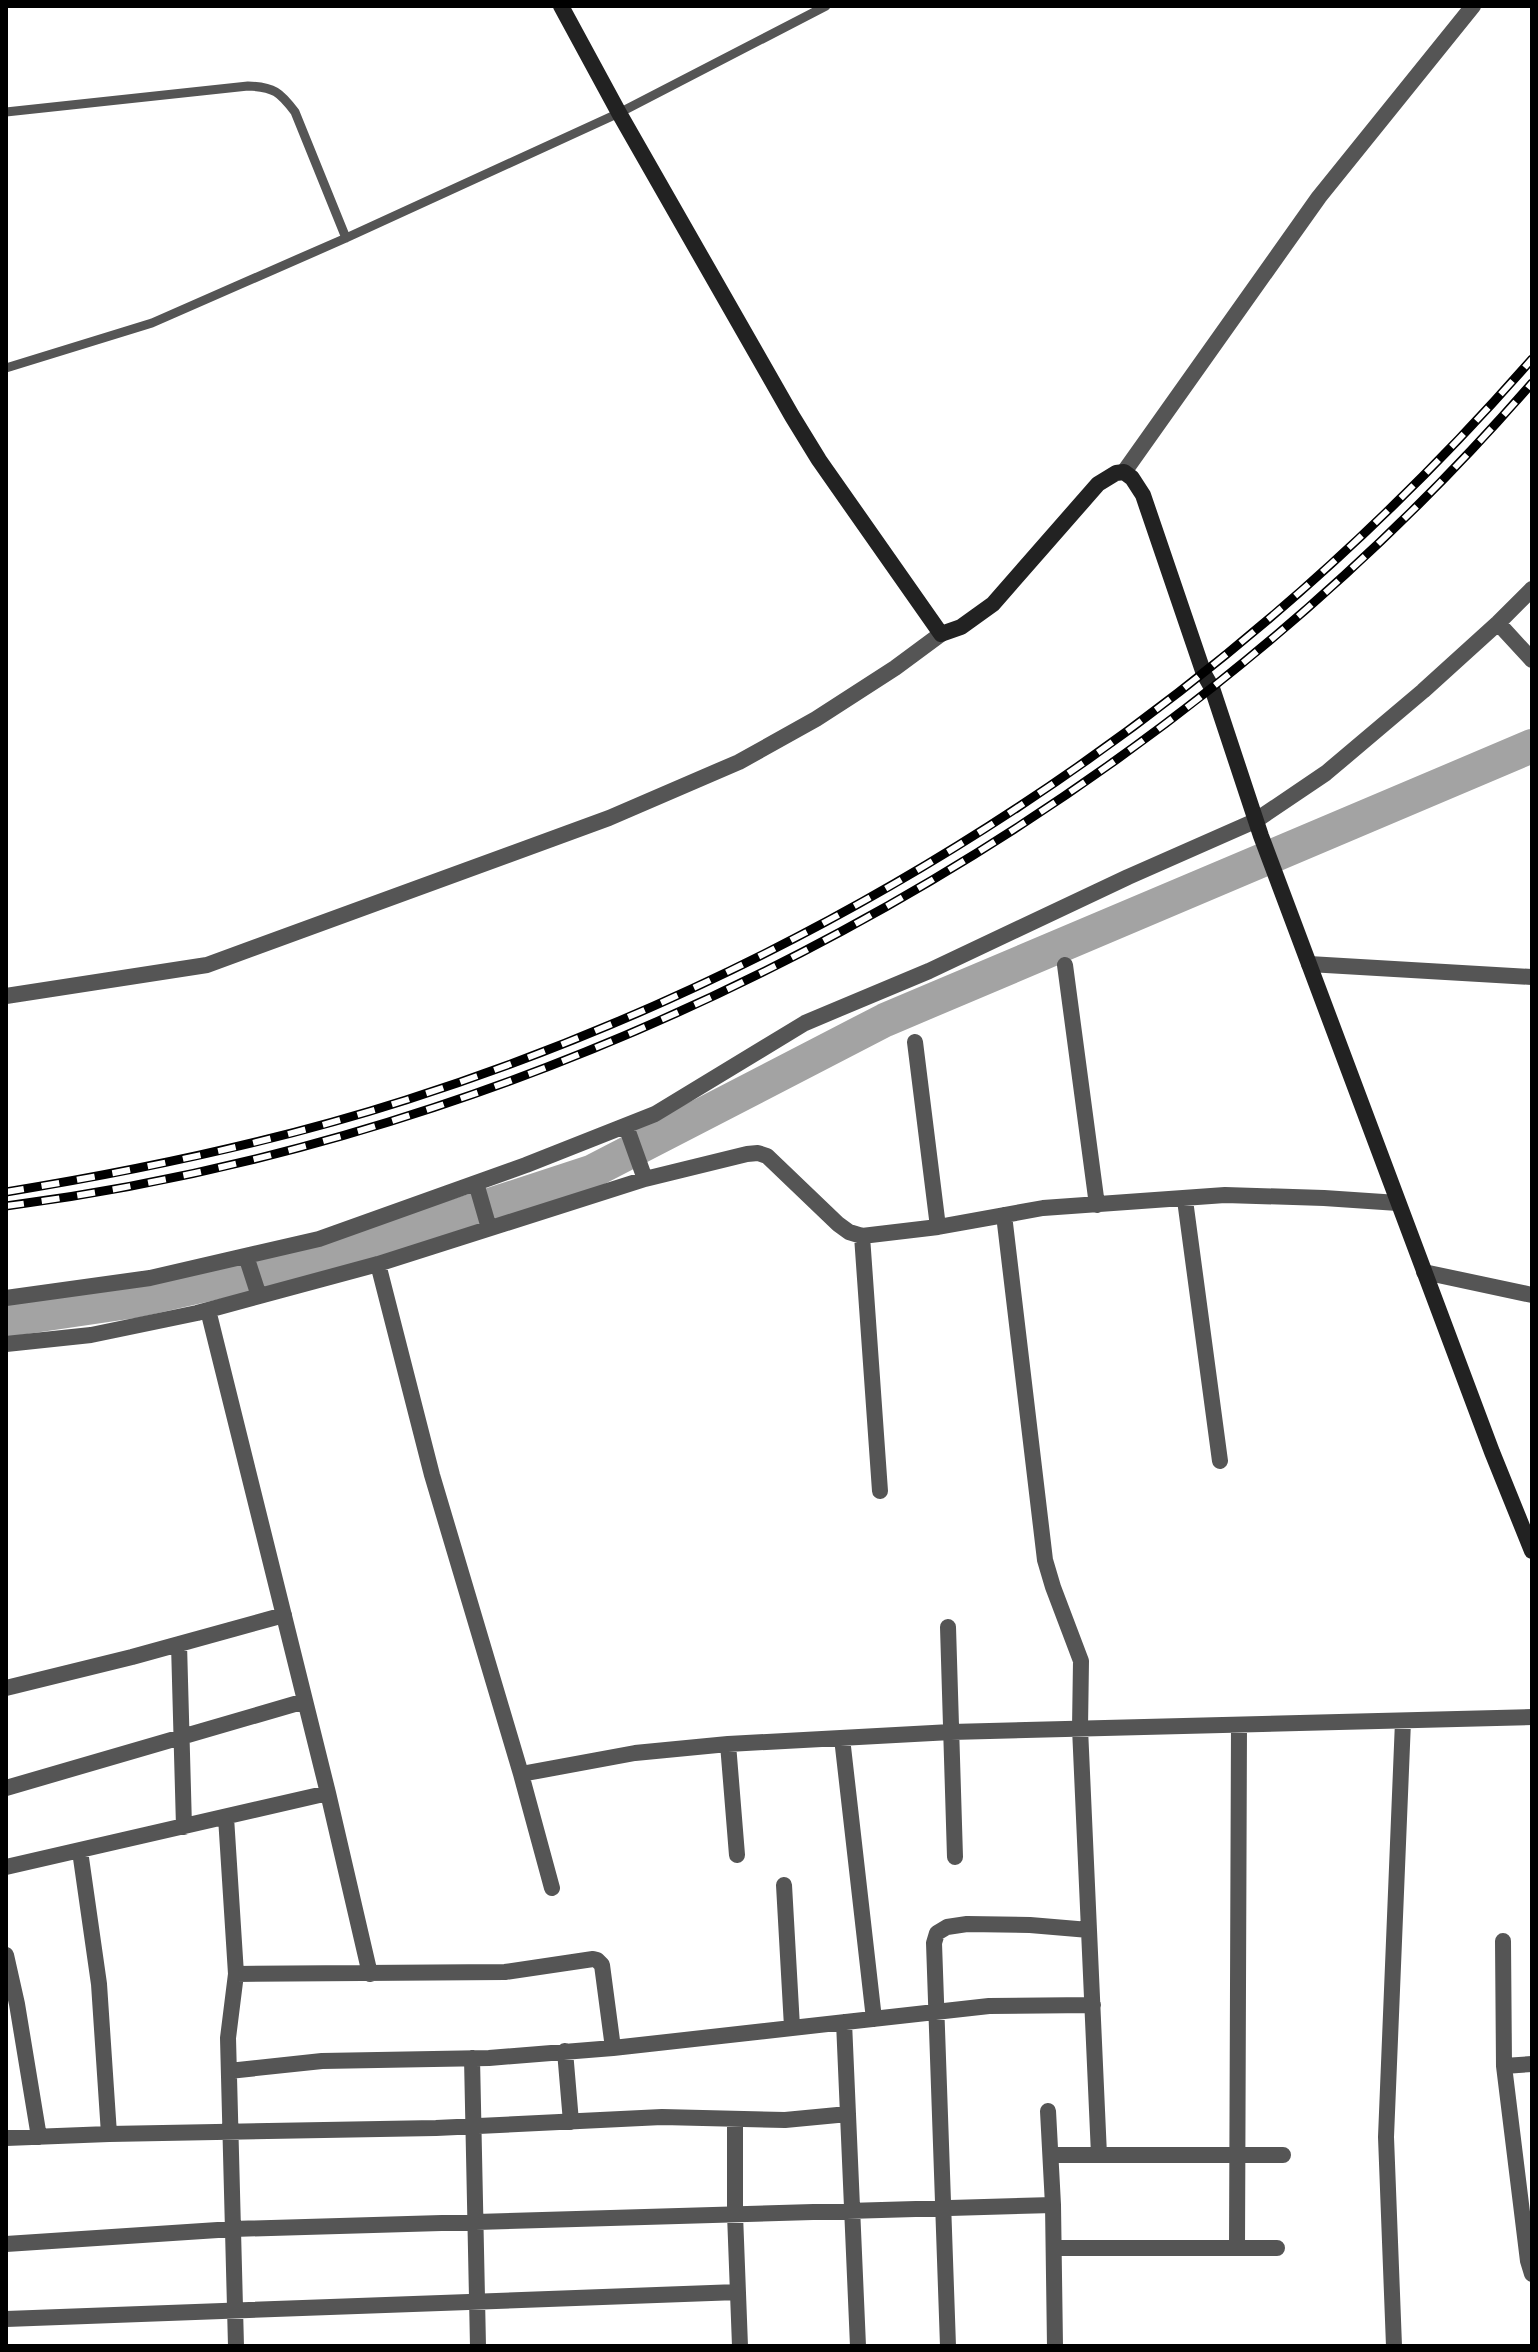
<svg xmlns="http://www.w3.org/2000/svg" width="1538" height="2352" font-family="Mulish,sans-serif">
<style>
.lines{fill:none;stroke-linecap:round;stroke-linejoin:round}
.river{stroke:#a3a3a3;stroke-width:34}
.lane{stroke:#555;stroke-width:9}
.street{stroke:#555;stroke-width:16}
.secondary{stroke:#222;stroke-width:16}
.rail-casing{stroke:#000;stroke-width:9}
.rail{stroke:#fff;stroke-width:6;stroke-dasharray:18;stroke-linecap:butt}
</style>
<rect width="100%" height="100%" fill="#fff"/>
<g class="lines">
<!-- river -->
<path class="river" d="M6 1320 135 1301 336 1255 591 1172 885 1020 1532 746"/>
<!-- lane -->
<path class="lane" d="M6 112 248 86C274 87 280 92 295 112L346 238
M6 368 152 323 346 238 619 113 826 6"/>
<!-- street -->
<path class="street" d="M1124 472 1319 197 1473 6
M1498 623 1532 660
M1309 964 1532 977
M1065 965 1097 1205
M6 996 207 965 609 818 739 762 816 719 895 668 941 634
M915 1042 938 1227
M626 1126 645 1179
M476 1183 489 1228
M1185 1200 1220 1461
M1004 1215 1045 1560 1053 1587 1081 1661 1080 1728 1099 2155
M862 1236 880 1491
M246 1256 259 1296
M378 1264 432 1475 521 1774 552 1888
M1424 1272 1532 1295
M6 1298 150 1278 319 1239 526 1165 655 1114 805 1023 929 971 1128 877 1255 821 1326 773 1423 691 1498 623 1532 589
M208 1310 328 1793 370 1974
M6 1344 91 1335 197 1313 378 1264 645 1179 747 1154 758 1153 767 1156 838 1224 849 1232 862 1236 938 1227 1043 1208 1225 1195 1324 1198 1398 1203
M948 1627 955 1857
M179 1644 184 1827
M6 1688 132 1657 284 1615
M842 1738 874 2019
M728 1744 737 1855
M521 1774 635 1753 728 1744 951 1732 1532 1717
M6 1788 305 1701
M226 1817 236 1974 228 2038 236 2346
M80 1851 99 1984 109 2134
M6 1867 328 1793
M784 1885 792 2027
M1503 1941 1504 2066 1528 2261 1532 2274
M6 1955 17 2004 39 2137
M236 1974 505 1972 593 1959 597 1960 602 1965 613 2048
M844 2022 858 2346
M565 2051 571 2122
M472 2058 478 2346
M1504 2066 1532 2064
M229 2071 322 2061 489 2058 613 2048 989 2006 1093 2005
M1048 2111 1053 2205 1055 2346
M735 2120V2214L740 2346
M6 2138 109 2134 436 2128 662 2117 785 2120 848 2114
M1051 2155H1283
M6 2244 233 2229 1053 2205
M1054 2248H1277
M1237 2248 1239 1725
M6 2319 738 2292
M948 2346 934 1943 937 1933 947 1927 967 1924 1030 1925 1089 1930
M1394 2346 1386 2137 1403 1721"/>
<!-- secondary -->
<path class="secondary" d="M561 6 619 113 792 416 819 460 941 634 961 627 993 604 1098 484 1116 473 1124 472 1132 478 1143 495 1204 674 1212 688 1261 836 1492 1452 1532 1551"/>
<defs>
<path id="rail" d="M6 1192C141 1170 275 1142 406 1100 841 961 1231 703 1532 359
M6 1206C582 1131 1151 822 1532 383"/>
</defs>
<!-- rail casing -->
<use href="#rail" class="rail-casing"/>
<!-- rail -->
<use href="#rail" class="rail"/>
</g>
<!-- border -->
<rect width="1538" height="2352" fill="none" stroke="#000000" stroke-width="16"/>
</svg>
